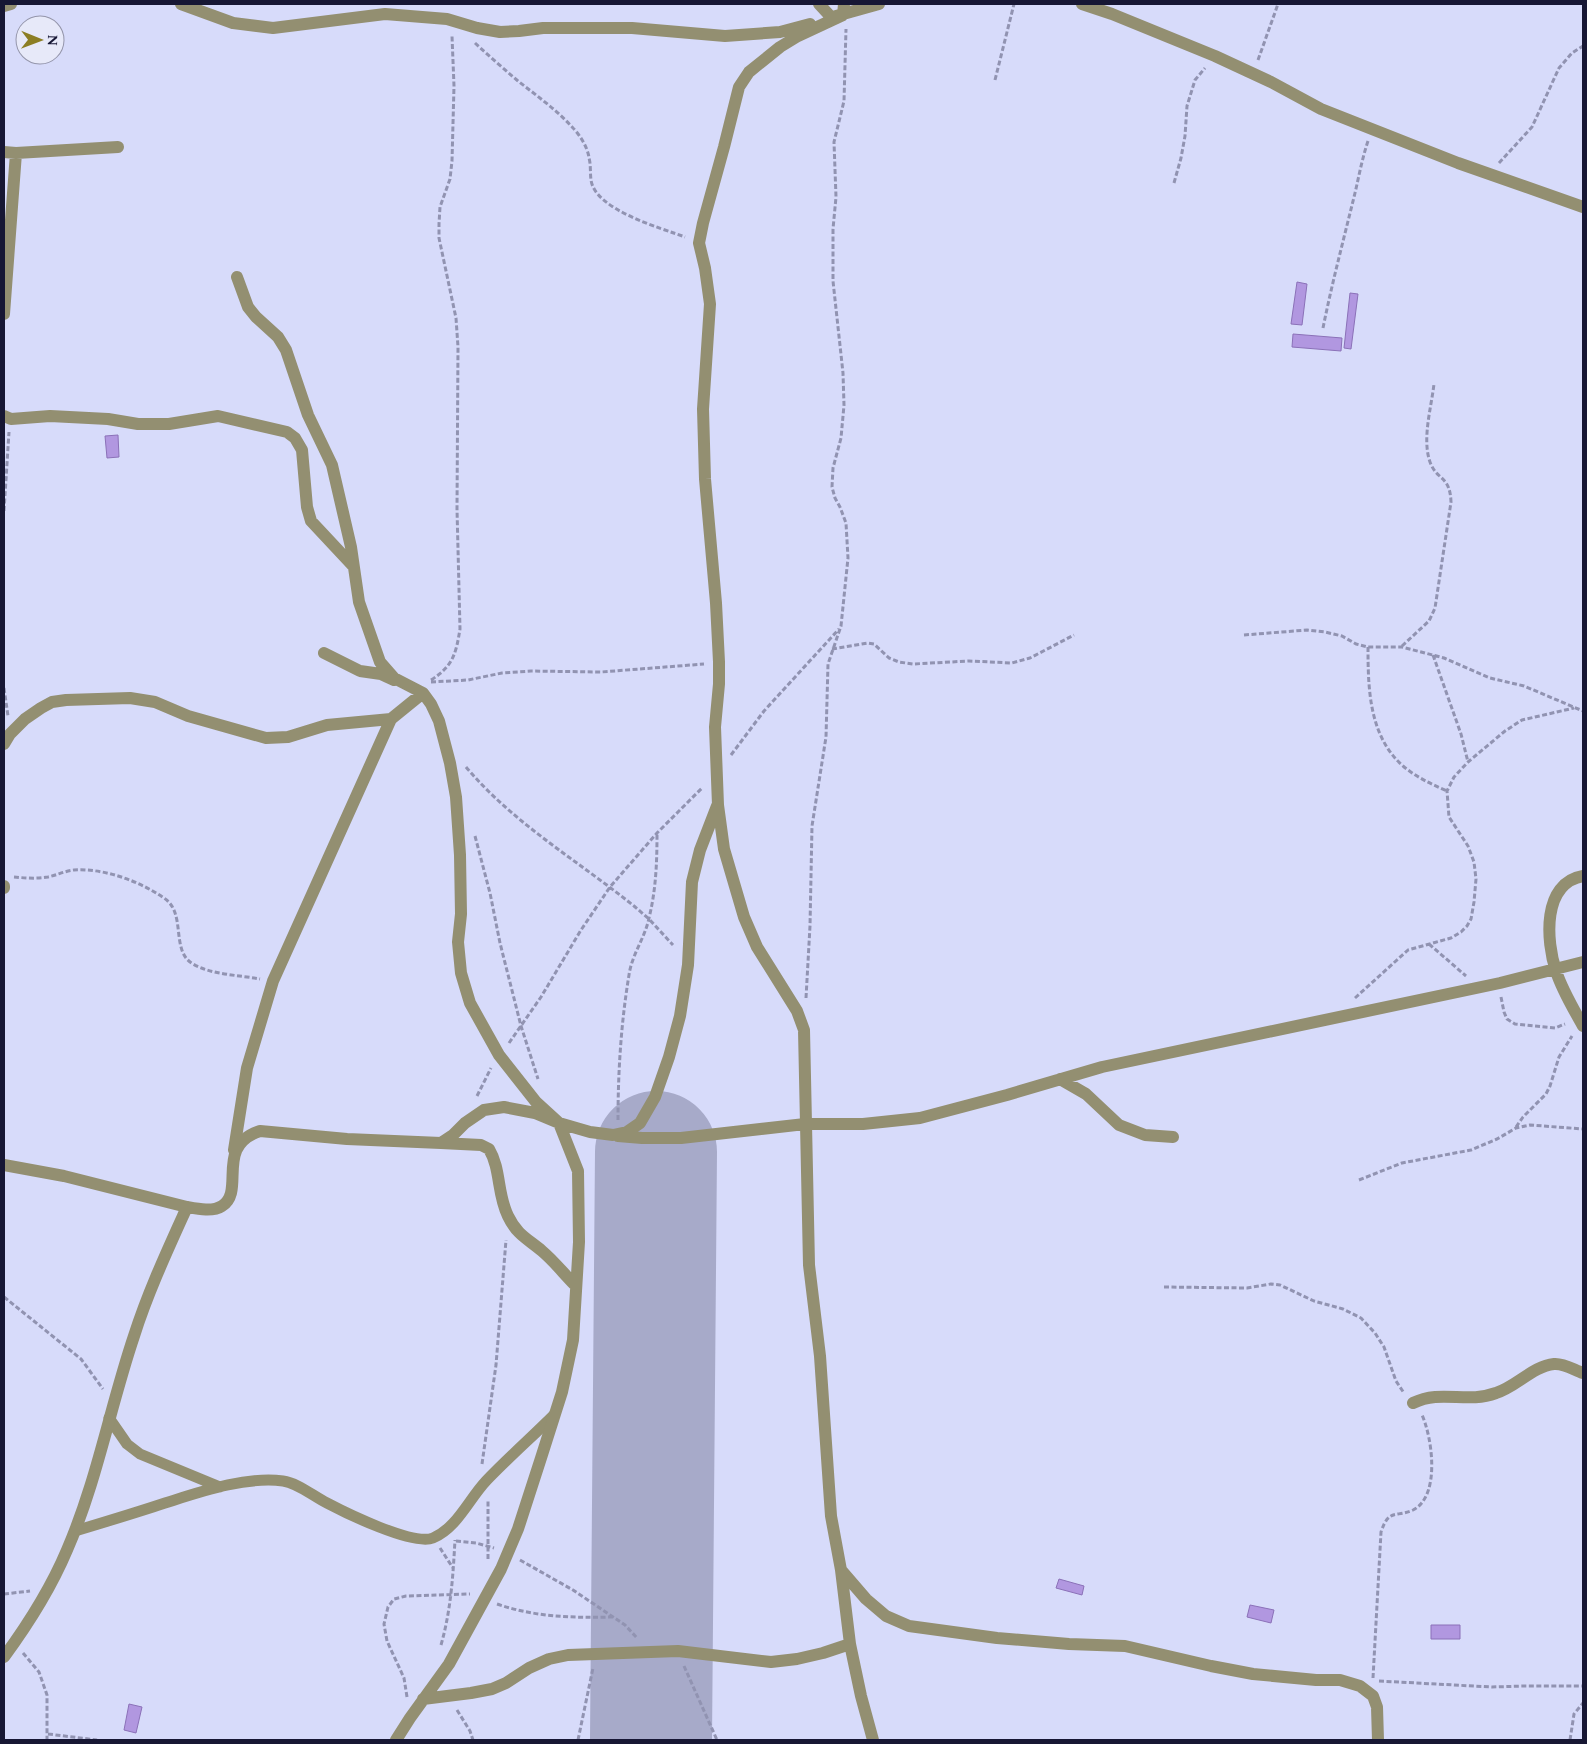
<svg xmlns="http://www.w3.org/2000/svg" width="1587" height="1744" font-family="Spectral,serif">
<style>
.lines{fill:none;stroke-linecap:round;stroke-linejoin:round}
.runway{stroke:#a7aac9;stroke-width:122}
.building{fill:#b197e0;stroke:#8b71b8}
.path{stroke:#9193b1;stroke-width:3;stroke-dasharray:5 2.5;stroke-linecap:butt}
.service{stroke:#938f71;stroke-width:11}
.minor{stroke:#938f71;stroke-width:12}
</style>
<rect width="100%" height="100%" fill="#d7dbfa"/>
<g class="lines">
<!-- runway -->
<path class="runway" d="M651 1740 656 1152"/>
</g>
<!-- building -->
<path class="building" d="M1297 282 1307 284 1302 325 1291 324Z
M1350 293 1358 294 1351 349 1344 348Z
M1293 334 1342 338 1341 351 1292 347Z
M118 435 119 457 107 458 105 436Z
M1059 1579 1084 1586 1082 1595 1056 1588Z
M1250 1605 1274 1610 1271 1623 1247 1617Z
M1431 1625H1460V1639H1431Z
M129 1704 142 1707 136 1733 124 1730Z"/>
<g class="lines">
<!-- path -->
<path class="path" d="M475 43C489 56 504 69 518 81 537 96 557 110 573 128 580 135 588 148 589 158 591 165 590 173 591 180 595 210 661 228 685 237
M1258 60 1278 4
M995 80 1014 4
M1499 163 1532 127 1559 68 1572 53 1583 46
M1174 183 1181 158 1185 136 1187 106 1195 80 1205 68
M1323 328C1332 283 1344 238 1355 193 1359 176 1362 159 1368 141
M4 511 9 432
M1244 635 1307 630 1325 632 1342 636 1356 644 1368 647H1402L1444 658 1490 678 1524 686 1583 711
M1402 646 1429 621 1435 608 1451 502C1450 475 1437 481 1430 462 1422 439 1431 409 1434 384
M1368 647C1368 689 1369 736 1403 766 1416 777 1431 784 1447 791
M832 649 868 643 874 644 889 658 899 662 913 664 969 661 1012 663 1030 658 1074 635
M1433 655 1461 734 1468 762
M431 680C453 666 456 654 460 629L457 509 458 347 456 318 439 238V224L440 207 450 179 452 161 454 86 452 36
M431 682 468 680 502 673 531 671 601 672 704 664
M4 688 8 716
M731 755 764 711 839 629
M466 767C513 823 578 861 634 906L649 919 673 945
M475 836 490 893 500 943 521 1026 538 1079
M14 877C25 878 37 879 48 877 57 875 65 871 74 870 104 868 139 881 164 898 187 913 170 951 193 964 212 975 239 975 260 979
M1429 944 1466 976
M1501 997 1504 1012 1507 1019 1515 1024 1555 1028 1565 1024
M806 998 810 926 812 826 826 737 828 664 841 626 848 558 846 523 840 507 835 498 832 487 833 468 841 438 844 405 843 373 833 281V229L836 197 834 142 844 101 846 29
M1355 998 1408 950 1451 938 1461 932 1467 926 1471 919 1474 902 1476 879 1474 862 1468 846 1449 817 1447 791 1454 777 1468 762 1505 731 1522 720 1574 708
M509 1043 541 997 581 930 610 887 657 833 702 788
M477 1096 491 1068
M618 1120C618 1072 621 1023 629 975 632 954 645 938 649 918 656 890 657 862 657 834
M1516 1127 1523 1117 1546 1094 1550 1086 1559 1057 1572 1036
M1359 1180 1402 1163 1471 1150 1497 1139 1516 1128 1530 1125 1583 1129
M1164 1287 1247 1288 1271 1284 1280 1285 1314 1301 1343 1309 1361 1318 1375 1333 1384 1347 1396 1381 1404 1393
M4 1297 81 1359 103 1389
M482 1464 496 1365 506 1240
M456 1541 476 1543 494 1548
M440 1548 453 1568
M488 1559V1500
M520 1560 573 1590 625 1625 637 1638
M4 1594 30 1591
M497 1604C535 1617 572 1618 612 1617
M441 1645C451 1610 453 1576 455 1540
M23 1653 39 1672 47 1695V1740
M684 1666 717 1740
M1373 1678 1381 1532C1389 1508 1395 1518 1413 1510 1441 1496 1432 1437 1422 1415
M1379 1681 1492 1687 1525 1686H1583
M407 1697 404 1678 387 1641 384 1624 388 1607 394 1599 406 1596 470 1594
M457 1710 470 1731 473 1740
M48 1734 97 1740
M578 1740 593 1668
M1570 1740 1574 1714 1583 1703"/>
<!-- service -->
<path class="service" d="M109 1418 127 1444 140 1454 220 1487
M75 1531C105 1522 135 1513 165 1503 200 1492 246 1476 283 1481 298 1483 313 1496 327 1503 346 1513 413 1546 433 1538 457 1528 469 1499 486 1481 508 1458 532 1437 554 1415"/>
<!-- minor -->
<path class="minor" d="M181 4 233 23 273 28 385 14 447 19 477 28 500 32 519 31 543 28H632L725 36 780 32 810 24
M819 4 831 17
M844 4 843 15 798 36 780 47 749 72 739 87 724 147 703 223 699 243 705 268 710 304 703 409 705 479 716 603 719 662V684L715 727 718 805 724 849 744 917 757 947 797 1011 804 1030 809 1265 820 1356 831 1516 841 1570 850 1644 861 1696 873 1740
M1082 4 1112 14 1215 56 1271 82 1321 109 1458 163 1583 207
M4 6 11 4
M836 16 879 4
M4 152 16 153 118 147
M237 277 248 307 256 317 278 337 286 350 308 415 332 465 351 547 359 602 380 662 394 678 423 693 431 704 439 721 450 763 456 797 460 855 461 914 458 942 461 973 470 1003 499 1055 536 1102 559 1123 578 1171 579 1242 573 1340 562 1392 541 1458 518 1529 501 1569 449 1664 410 1718 396 1740
M4 314 16 153
M4 416 11 419 50 416 108 419 138 424H169L218 416 287 432 295 438 302 450 307 507 311 521 354 567
M324 653 360 671 381 674 394 680
M4 744 10 734 25 719 41 708 52 702 66 700 130 698 155 702 188 716 266 738 288 737 327 725 391 719
M1583 876C1542 883 1546 941 1556 971 1562 990 1573 1008 1583 1026
M4 886V888
M1060 1079 1086 1094 1119 1125 1145 1135 1173 1137
M618 1136 642 1138H681L805 1124H863L920 1118 1007 1095 1102 1067 1500 983 1583 962
M441 1143 481 1145 489 1149C501 1169 497 1194 508 1216 517 1235 528 1239 542 1251 554 1261 564 1274 575 1285
M234 1150 247 1068 273 981 391 719 423 693
M4 1165 64 1176 187 1207C198 1209 213 1212 222 1206 246 1191 214 1146 260 1131L347 1139 441 1143 453 1135 465 1123 484 1110 504 1107 535 1113 559 1123 590 1132 613 1135 627 1132 640 1123 655 1097 669 1057 680 1016 688 965 692 882 700 850 717 806
M1413 1403C1442 1389 1466 1404 1496 1393 1516 1387 1533 1366 1554 1364 1564 1363 1574 1370 1583 1373
M841 1570 866 1599 886 1616 909 1626 997 1638 1069 1644 1125 1646 1211 1666 1253 1674 1316 1680H1340L1360 1686 1373 1696 1377 1707 1378 1740
M4 1657C29 1623 51 1588 67 1550 97 1481 110 1407 134 1336 148 1292 168 1249 187 1207
M423 1699 471 1693 492 1689 506 1683 529 1668 549 1659 568 1655 678 1651 771 1662 797 1659 823 1653 850 1644"/>
</g>
<!-- border -->
<rect width="1587" height="1744" fill="none" stroke="#171734" stroke-width="10"/>
<!-- north arrow -->
<g transform="translate(40 40) rotate(91)"><circle r="24" fill="#e7e9f9" stroke="#9495aa"/>
<path d="M0-4L9 19L0 12L-9 19Z" fill="#8c7e24"/>
<text y="-8" font-size="14" font-weight="bold" text-anchor="middle" fill="#171734">N</text>
</g>
</svg>
